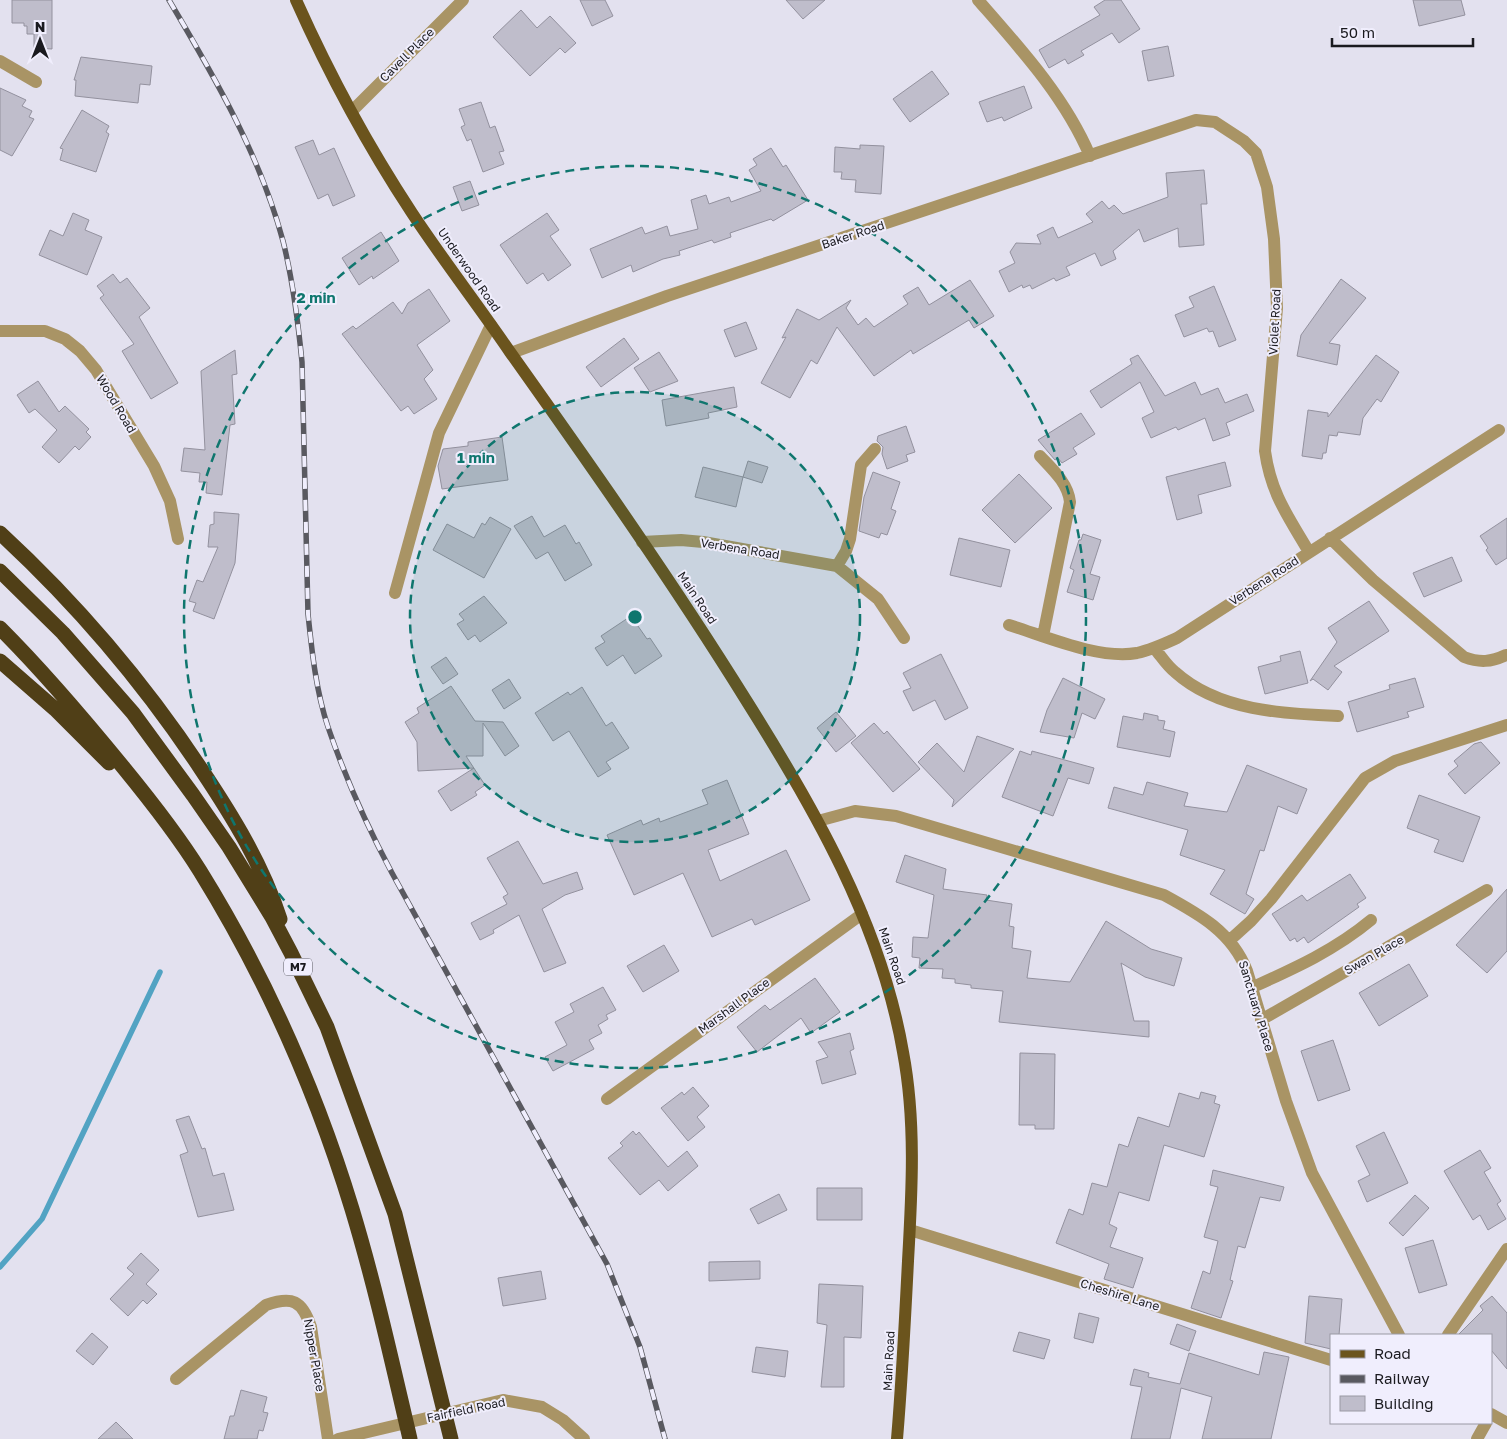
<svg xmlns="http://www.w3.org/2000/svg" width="1507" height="1439" font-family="'Golos Text',sans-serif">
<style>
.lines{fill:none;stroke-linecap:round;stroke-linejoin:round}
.stream{stroke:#52a3c3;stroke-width:5.5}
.building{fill:#bfbdcb;stroke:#93919e}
.minor{stroke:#a99465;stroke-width:12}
.major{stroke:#6b541d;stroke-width:12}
.highway{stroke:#503f17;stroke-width:15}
.rail-casing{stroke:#595960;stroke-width:5.5}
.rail{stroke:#f0eefd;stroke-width:4;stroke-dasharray:11;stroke-linecap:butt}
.ring{fill:none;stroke:#0f766e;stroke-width:2.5;stroke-dasharray:9 6}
.labels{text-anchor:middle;stroke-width:4;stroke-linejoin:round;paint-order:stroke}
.shield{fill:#f0eefd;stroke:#5a5a62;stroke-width:1}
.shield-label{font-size:11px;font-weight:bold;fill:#1a1a1f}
.street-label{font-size:12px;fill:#1a1a1f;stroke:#f0eefd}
.centre{fill:#0f766e;stroke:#f0eefd;stroke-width:2.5}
.ring-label{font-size:15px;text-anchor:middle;font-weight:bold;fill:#0f766e;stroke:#f0eefd;stroke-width:4;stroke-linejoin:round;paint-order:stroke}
</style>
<rect width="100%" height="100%" fill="#e3e1ef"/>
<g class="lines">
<!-- stream -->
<path class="stream" d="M0 1267 42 1219 160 972"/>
</g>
<!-- building -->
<path class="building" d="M12 0H52V49L34 48V34H27V26H24V23H12Z
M580 0H605L613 16 592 26Z
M786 0H825L803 19Z
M1105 0H1121L1140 29 1119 43 1112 33 1081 51 1084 55 1068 64 1065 59 1049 68 1039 50 1100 15 1094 7Z
M1413 0H1461L1465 15 1419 26Z
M521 10 537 28 550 16 576 43 565 53 560 48 530 76 493 37Z
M1168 46 1174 76 1148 81 1142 51Z
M81 57 152 66 150 85 140 84 138 103 75 96 76 80H74Z
M932 71 949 94 910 122 893 99Z
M1024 86 1032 108 1004 121 1002 117 987 122 979 102Z
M0 88 26 100 22 106 32 111 29 117 34 119 12 156 0 150Z
M481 102 490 128 495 126 504 151 499 152 504 164 483 172 471 139 467 141 461 127 465 125 459 109Z
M82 110 109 126 106 132 109 134 96 172 60 160 63 149 60 148Z
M313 140 319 155 334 148 355 196 333 206 328 194 318 199 295 147Z
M860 145 884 146 881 194 855 192 856 180 841 179 842 172H834L835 147 860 149Z
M771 148 783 167 786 165 808 200 773 221 771 219 730 233 731 237 714 243 712 240 679 251 680 255 663 259 633 272 631 265 602 278 590 249 642 227 645 234 667 226 670 236 698 229 691 200 706 195 709 204 729 197 731 202 761 191 749 170 757 165 753 159Z
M1204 170 1207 204H1201L1204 245 1179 247 1178 228 1144 242 1139 229 1113 251 1116 259 1101 266 1095 253 1066 267 1070 275 1056 281 1054 278 1032 289 1030 285 1023 288 1022 285 1009 292 999 271 1015 263 1010 252 1016 243 1041 244 1037 235 1053 227 1058 238 1093 222 1086 214 1102 201 1109 209 1114 205 1123 214 1168 197 1166 173Z
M470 181 479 205 462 211 453 187Z
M73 213 89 220 85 230 102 237 87 275 39 255 50 230 63 236Z
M547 213 559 230 550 236 571 265 548 281 543 273 527 284 500 245Z
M381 232 399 261 373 279 372 276 359 285 342 258Z
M113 274 120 283 127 278 150 308 139 317 178 383 151 399 122 351 134 344 100 298 104 295 97 286Z
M1341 279 1366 298 1329 343 1340 345 1337 365 1297 356 1301 335Z
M970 280 994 316 974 328 969 320 913 354 911 350 874 376 837 327 817 364 811 360 790 398 761 383 786 337 782 338 797 309 819 320 851 300 846 308 858 325 866 318 874 327 908 304 903 296 918 287 929 305Z
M1214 286 1236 340 1219 347 1213 331 1209 332 1207 328 1184 337 1175 315 1194 307 1189 297Z
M429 289 450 321 417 345 433 370 424 379 437 399 414 414 408 406 401 411 342 334 353 326 356 329 393 302 402 314 408 303Z
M746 322 757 349 735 357 724 330Z
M624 338 639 359 601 387 586 367Z
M235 350 237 374 232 375 235 424 230 425 222 495 206 493 207 482H199L200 473 181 471 184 448 205 450 201 371Z
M659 352 678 381 650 392 634 368Z
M1138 355 1165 396 1195 382 1201 395 1218 388 1225 403 1247 394 1254 411 1226 423 1230 435 1213 441 1205 418 1178 430 1176 427 1151 438 1142 418 1154 412 1140 382 1101 408 1090 391 1132 364 1130 359Z
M1376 355 1399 372 1381 402 1377 399 1363 418 1360 435 1338 432 1337 436 1329 435 1326 453H1323L1322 459 1302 456 1308 410 1328 413V417Z
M38 381 59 412 65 406 89 429 86 432 91 437 79 450 75 446 59 463 42 447 57 430 35 409 29 413 17 395Z
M734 387 737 407 708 413 709 418 666 426 662 400Z
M1081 413 1095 434 1073 448 1077 454 1062 463 1058 458 1055 460 1038 440Z
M906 426 915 452 906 455 908 461 887 469 882 454 883 447 877 441 878 436Z
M502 437 508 480 442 489 438 466 443 449 468 446V442Z
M748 461 768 467 762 483 743 477Z
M1225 462 1231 486 1198 495 1202 513 1177 520 1166 477Z
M703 467 743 477 736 507 695 497Z
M873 472 900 482 891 509 896 511 887 535 881 533 879 538 859 531 864 497Z
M1019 474 1052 508 1015 543 982 510Z
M214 512 239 514 235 563 214 619 193 611 196 603 189 601 197 580 203 582 218 547H208L210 525 214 524Z
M532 516 544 537 565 525 576 544 579 542 592 565 565 581 548 552 536 559 514 526Z
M490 517 511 529 484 578 433 550 447 524 474 538 482 523 485 525Z
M1507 518V558L1496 565 1486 550 1488 548 1480 536Z
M1083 534 1101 540 1090 574 1100 577 1093 600 1067 592 1074 570 1070 568 1079 540H1081Z
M959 538 1010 550 1001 587 950 575Z
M1452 557 1462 581 1424 597 1413 573Z
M484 596 507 623 480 642 475 635 468 640 457 624 464 620 459 614Z
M1369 601 1389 631 1334 666 1342 672 1328 690 1313 679 1310 681 1337 642 1328 628Z
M631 616 647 639 650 638 662 656 635 674 623 655 607 666 595 648 605 642 601 636Z
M1300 651 1308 683 1265 694 1258 667 1281 661 1280 656Z
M941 654 968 708 945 720 935 700 913 711 903 691 911 688 903 673Z
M446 657 458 674 443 684 431 667Z
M1063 678 1105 699 1095 719 1082 713 1074 738 1040 732 1047 710Z
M1415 678 1424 707 1407 712 1409 717 1357 732 1348 702 1390 689 1389 685Z
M509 679 521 698 504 709 492 690Z
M451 686 475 721 503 722 519 746 505 756 483 723V756H466L485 785 475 792 477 795 451 811 438 791 474 768 418 771 417 742 405 722 419 713 417 708Z
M582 687 606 726 612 722 629 748 606 762 611 769 598 777 569 731 553 741 535 713 568 692 570 695Z
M836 712 856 736 836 752 817 728Z
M1144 713 1158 716V720L1165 721 1163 729 1175 732 1170 757 1117 747 1123 716 1143 720Z
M874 723 884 734 887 731 920 769 893 792 851 743Z
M977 736 1014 749 952 807 954 800 918 762 937 743 964 772Z
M1481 742 1500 763 1465 794 1448 774 1458 766 1454 761 1474 744Z
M1020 751 1031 755 1032 751 1094 768 1089 784 1068 778 1053 816 1002 797Z
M1247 765 1307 789 1297 814 1278 806 1264 851 1260 850 1246 894 1254 899 1245 914 1210 894 1225 870 1180 855 1188 830 1108 808 1114 787 1143 795 1147 782 1188 793 1184 806 1227 812Z
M727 780 749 834 708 850 720 881 786 850 810 900 755 925 752 919 712 937 683 873 634 895 607 835 641 820 643 825 659 818 660 822 708 804 702 790Z
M1419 795 1480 817 1463 862 1434 852 1439 840 1407 828Z
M518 841 543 884 577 872 583 889 565 895 542 909 566 963 544 972 519 915 493 930 494 933 480 940 471 923 507 904 503 897 508 894 487 858Z
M905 855 946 869 943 889 987 895 986 900 1012 904 1009 926 1014 927 1012 948 1031 951 1027 978 1070 982 1106 921 1151 949 1182 958 1174 986 1145 977 1121 963 1134 1021H1149V1037L999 1022 1003 991 971 988V985L955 983V979L942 978 943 969 919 968 920 958 912 957 913 937 928 938 934 895 896 882Z
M1350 874 1366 898 1357 904 1359 907 1308 943 1304 937 1297 942 1295 938 1290 941 1272 914 1302 895 1307 901Z
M1507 889V951L1487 973 1456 945Z
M664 945 679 971 643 992 627 966Z
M1409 964 1428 996 1379 1026 1359 993Z
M815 978 840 1012 811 1033 801 1018 757 1052 737 1027 765 1005 770 1010Z
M603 987 616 1010 606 1015 608 1019 598 1025 602 1033 589 1040 594 1049 553 1071 545 1057 567 1045 555 1022 574 1012 570 1004Z
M850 1033 854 1049 850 1051 856 1074 822 1084 816 1061 828 1057 818 1042Z
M1333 1040 1350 1090 1318 1101 1301 1051Z
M1020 1053 1055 1054 1054 1129H1035V1125H1019Z
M693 1087 709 1106 697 1117 705 1127 688 1141 661 1108 682 1092 684 1095Z
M1201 1092 1216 1096 1214 1103 1220 1105 1204 1157 1164 1145 1149 1201 1119 1192 1109 1224 1117 1228 1110 1247 1143 1258 1133 1288 1104 1279 1109 1264 1056 1243 1069 1209 1083 1215 1092 1183 1107 1187 1119 1144 1128 1147 1138 1117 1169 1127 1179 1093 1199 1099Z
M189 1116 202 1149 205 1148 213 1176 224 1173 234 1210 198 1217 180 1155 188 1152 176 1120Z
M633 1131 636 1135 639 1132 668 1167 687 1151 698 1166 668 1191 659 1180 640 1195 608 1158 623 1146 620 1143Z
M1384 1132 1408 1183 1367 1202 1358 1181 1370 1175 1356 1146Z
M1480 1150 1491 1168 1484 1172 1501 1201 1497 1204 1506 1219 1488 1230 1480 1215 1473 1220 1444 1171Z
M1213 1170 1284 1187 1280 1201 1260 1197 1245 1248 1238 1246 1230 1280 1233 1281 1221 1318 1191 1308 1203 1271 1210 1274 1218 1241 1204 1237 1218 1187 1210 1185Z
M817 1188H862V1220H817Z
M779 1194 787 1210 758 1224 750 1209Z
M1415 1195 1429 1208 1403 1236 1389 1223Z
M1433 1240 1447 1285 1419 1293 1405 1248Z
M141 1253 159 1270 146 1284 157 1294 147 1304 143 1300 128 1316 110 1299 134 1274 127 1268Z
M760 1261V1279L709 1281V1262Z
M541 1271 546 1299 503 1306 498 1278Z
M819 1284 863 1286 861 1338 844 1337V1387H821L827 1325 817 1323Z
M1309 1296 1342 1299 1339 1335H1331V1349L1305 1343Z
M1492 1296 1507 1313V1369L1491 1350V1335H1458L1483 1310 1480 1306Z
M1079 1313 1099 1318 1093 1343 1074 1338Z
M1177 1324 1196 1331 1189 1351 1170 1344Z
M1019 1332 1050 1340 1044 1359 1013 1351Z
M92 1333 108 1347 93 1365 76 1351Z
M756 1347 788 1351 785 1377 752 1372Z
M1264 1352 1289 1357 1271 1439H1202L1212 1397 1181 1388 1170 1439H1131L1142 1387 1130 1385 1134 1369 1149 1373 1148 1377 1180 1384 1189 1353 1259 1375Z
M241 1390 267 1397 263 1412 268 1413 263 1431 259 1430 257 1439H224L230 1416H234Z
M116 1422 133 1439H98Z"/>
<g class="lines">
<!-- minor -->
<path class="minor" d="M978 0C1020 48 1065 97 1090 156
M0 61 36 82
M352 111 463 0
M0 331H45L65 339 80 351 96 370 154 466 170 501 178 539
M511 353 667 296 1196 120 1215 122 1244 141 1256 153 1267 187 1274 239 1277 308 1265 451C1271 494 1288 516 1309 552
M1040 456C1052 469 1068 483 1070 502L1043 636
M1330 538 1373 580 1464 657C1480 663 1491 662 1506 655
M642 542 681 540 703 542 837 566 878 599 904 638
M837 566 846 551 850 539 861 465 875 449
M395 593 439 433 491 325
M1009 625C1045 636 1099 660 1137 653 1151 650 1164 644 1177 638L1499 430
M1155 649C1161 656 1167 666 1175 672 1218 711 1284 714 1338 716
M818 821 855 811 896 816 1164 895C1199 914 1232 932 1247 971L1286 1101 1312 1173 1399 1335
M1230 940 1251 921 1271 899 1365 778 1395 761 1507 725
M1253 987C1295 968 1335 950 1371 920
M1261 1020 1487 890
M607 1099 862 914
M910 1230 1331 1360
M1448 1335 1507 1249
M176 1379 266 1305C292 1296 302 1300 311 1327L328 1439
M1491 1414 1507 1423
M338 1439 503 1400 542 1407 563 1420 584 1439
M1477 1439 1486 1423"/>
<!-- major -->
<path class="major" d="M296 0C329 74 368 146 412 213 443 260 478 305 510 352 591 466 672 581 746 700 814 808 881 924 903 1052 916 1120 912 1192 908 1261 905 1321 902 1380 897 1439"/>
<!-- highway -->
<path class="highway" d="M0 533C76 603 144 683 201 769 233 817 262 864 280 919
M0 571 63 633 133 713 193 795 229 847 272 917 291 953 327 1027 395 1214 451 1439
M0 628C44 672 83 718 123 767 150 800 177 834 200 871 265 976 316 1091 352 1209 375 1285 392 1362 410 1439
M0 661 55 709 109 763"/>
<defs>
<path id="rail" d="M169 0C214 76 260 155 283 241 293 281 298 321 302 362L308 614C312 652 316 691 328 727 345 777 367 826 392 873L607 1264 640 1347 665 1439"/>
</defs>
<!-- rail casing -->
<use href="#rail" class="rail-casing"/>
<!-- rail -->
<use href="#rail" class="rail"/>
</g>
<!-- distance rings -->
<circle cx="635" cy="617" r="225" fill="#0f766e" fill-opacity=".12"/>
<g class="ring">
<circle cx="635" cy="617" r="225"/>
<circle cx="635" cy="617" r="451"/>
</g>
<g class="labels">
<!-- shield labels -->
<rect class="shield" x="284" y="958.5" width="28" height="17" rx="4"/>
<g class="shield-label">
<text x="298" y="971">M7</text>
</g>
<!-- street labels -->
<g class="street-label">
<text transform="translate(407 55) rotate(-45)" y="4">Cavell Place</text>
<text transform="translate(853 235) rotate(-18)" y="4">Baker Road</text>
<text transform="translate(469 270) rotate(55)" y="4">Underwood Road</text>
<text transform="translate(1275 322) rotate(-87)" y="4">Violet Road</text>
<text transform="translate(116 404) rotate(59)" y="4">Wood Road</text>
<text transform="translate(740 549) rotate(9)" y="4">Verbena Road</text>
<text transform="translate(1264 581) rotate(-33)" y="4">Verbena Road</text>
<text transform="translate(697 598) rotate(56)" y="4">Main Road</text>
<text transform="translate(1374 955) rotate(-30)" y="4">Swan Place</text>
<text transform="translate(892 956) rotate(71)" y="4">Main Road</text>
<text transform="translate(734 1006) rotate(-36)" y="4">Marshall Place</text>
<text transform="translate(1256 1006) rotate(73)" y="4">Sanctuary Place</text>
<text transform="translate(1120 1295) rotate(17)" y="4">Cheshire Lane</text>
<text transform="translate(314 1355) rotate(80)" y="4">Nipper Place</text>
<text transform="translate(889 1361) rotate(-87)" y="4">Main Road</text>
<text transform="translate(466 1410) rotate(-12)" y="4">Fairfield Road</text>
</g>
</g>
<circle cx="635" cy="617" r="8" class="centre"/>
<g class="ring-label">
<text x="316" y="303">2 min</text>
<text x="476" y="463">1 min</text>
</g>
<!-- legend -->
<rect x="1330" y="1334" width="162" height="90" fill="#f0eefd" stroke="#9a99a4"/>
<rect x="1340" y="1350" width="25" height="8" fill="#6b541d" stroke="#9a99a4"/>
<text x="1374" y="1359" font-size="15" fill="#1a1a1f">Road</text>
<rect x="1340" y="1375" width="25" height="8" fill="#595960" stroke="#9a99a4"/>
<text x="1374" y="1384" font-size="15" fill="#1a1a1f">Railway</text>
<rect x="1340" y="1396" width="25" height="15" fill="#bfbdcb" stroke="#9a99a4"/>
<text x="1374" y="1409" font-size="15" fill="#1a1a1f">Building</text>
<!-- north arrow -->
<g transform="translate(40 40)" stroke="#f0eefd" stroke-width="4" paint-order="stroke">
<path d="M0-4L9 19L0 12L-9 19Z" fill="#1a1a1f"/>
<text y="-8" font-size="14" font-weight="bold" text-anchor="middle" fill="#1a1a1f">N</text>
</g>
<!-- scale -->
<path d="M1332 38v8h141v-8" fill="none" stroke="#1a1a1f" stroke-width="2.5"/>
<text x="1340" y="38" font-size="15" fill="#1a1a1f" stroke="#f0eefd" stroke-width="4" paint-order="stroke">50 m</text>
</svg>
